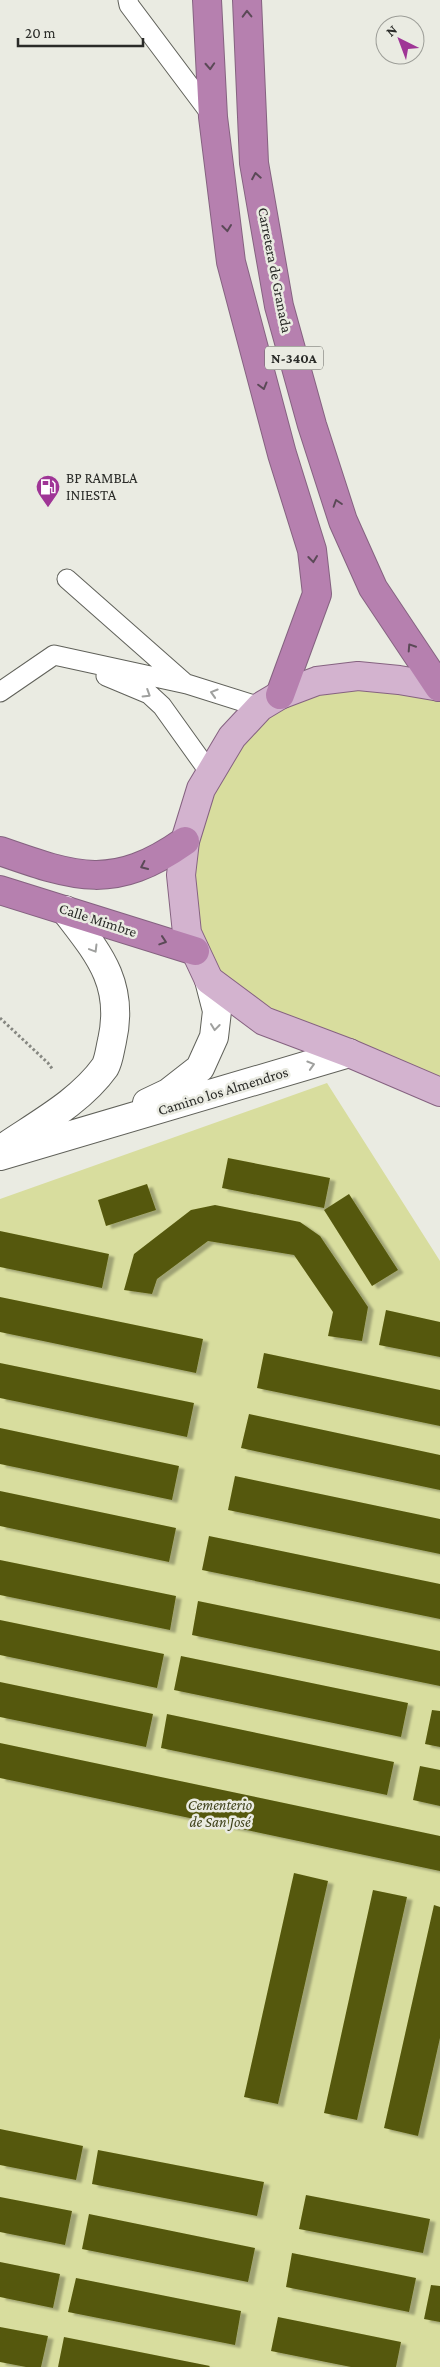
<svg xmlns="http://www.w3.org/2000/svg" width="440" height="2367" font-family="'Crimson Pro',serif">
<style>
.green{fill:#d8dd9e}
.building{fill:#55580b;filter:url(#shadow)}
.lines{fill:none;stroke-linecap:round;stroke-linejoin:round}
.lane-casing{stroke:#60615a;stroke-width:21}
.street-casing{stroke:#60615a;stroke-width:30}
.primary-casing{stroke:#856280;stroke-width:30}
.highway-casing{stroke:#856280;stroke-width:30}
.path{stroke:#868781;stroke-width:3;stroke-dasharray:2.5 2.5;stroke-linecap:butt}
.lane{stroke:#fff;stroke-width:19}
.street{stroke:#fff;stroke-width:28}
.primary{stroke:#d3b3cf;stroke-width:28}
.highway{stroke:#b680af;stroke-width:28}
.oneway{stroke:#5b4957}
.oneway2{stroke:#9fa09e}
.labels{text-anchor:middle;stroke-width:5;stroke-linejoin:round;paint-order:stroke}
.shield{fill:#eaebe2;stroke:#646560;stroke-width:1}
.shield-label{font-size:14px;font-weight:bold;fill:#2a2b28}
.street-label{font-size:15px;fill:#2a2b28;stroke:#eaebe2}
.poi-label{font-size:15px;fill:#2a2b28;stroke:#eaebe2;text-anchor:start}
.park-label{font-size:15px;font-style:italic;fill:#3f421b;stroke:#eaebe2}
</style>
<defs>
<filter id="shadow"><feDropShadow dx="5.5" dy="3" stdDeviation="1" flood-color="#0004"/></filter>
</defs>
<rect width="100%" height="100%" fill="#eaebe2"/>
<!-- green -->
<path class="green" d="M317 681 440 687V1092L209 980 181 875 232 737Z
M327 1083 440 1261V2367H0V1199Z"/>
<!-- building -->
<path class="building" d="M228 1158 330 1178 324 1208 222 1188Z
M147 1184 156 1210 106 1226 98 1200Z
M349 1194 398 1270 372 1286 324 1210Z
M215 1205 300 1222 320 1236 368 1307 362 1341 328 1336 333 1312 294 1255 208 1241 157 1279 152 1294 124 1290 134 1254 191 1210Z
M0 1231 109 1254 102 1288 0 1267Z
M0 1297 203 1339 196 1373 0 1332Z
M386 1310 440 1322V1357L379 1345Z
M264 1353 440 1390V1426L257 1388Z
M0 1363 194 1403 187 1437 0 1398Z
M249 1414 440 1455V1490L241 1448Z
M0 1428 179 1466 172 1500 0 1464Z
M235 1476 440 1519V1554L228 1510Z
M0 1491 176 1528 169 1562 0 1526Z
M209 1536 440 1584V1619L202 1570Z
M0 1560 176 1596 170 1630 0 1595Z
M198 1601 440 1651V1686L192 1635Z
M0 1620 164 1654 157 1688 0 1655Z
M181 1656 408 1703 401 1737 174 1690Z
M0 1682 153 1714 146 1747 0 1717Z
M432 1710 440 1711V1747L425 1744Z
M167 1714 394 1762 387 1795 161 1748Z
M0 1743 440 1836V1871L0 1778Z
M420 1766 440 1770V1806L413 1800Z
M294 1873 328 1881 278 2104 244 2097Z
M373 1890 407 1897 357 2120 324 2113Z
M434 1905 440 1907V2038L418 2136 384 2128Z
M0 2129 83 2146 76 2180 0 2165Z
M98 2150 264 2182 257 2216 92 2184Z
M306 2195 430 2219 423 2253 299 2229Z
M0 2197 72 2211 65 2245 0 2232Z
M89 2214 255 2248 248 2282 82 2249Z
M292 2253 416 2278 409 2312 286 2287Z
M0 2262 60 2274 53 2308 0 2297Z
M76 2278 241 2311 235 2345 68 2312Z
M431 2285 440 2286V2322L424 2319Z
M278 2317 401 2342 396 2367H351L271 2351Z
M0 2327 48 2336 41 2367H26L0 2362Z
M64 2337 210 2366 209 2367H58Z"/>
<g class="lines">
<defs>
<path id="lane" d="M128 0 129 5 213 117
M67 579 186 684
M106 676 149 694 162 706 210 773
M0 692 54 655 187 684 260 707"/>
<path id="street" d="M147 1103 168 1093 200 1068 214 1037 217 1011 209 980
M3 1148C38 1124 80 1102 105 1067 109 1060 110 1049 112 1041 125 983 98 953 65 910
M0 1156 349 1053"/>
<path id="primary" d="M440 687 399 680 358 676 317 681 280 695 260 707 232 737 201 789 185 841 181 875 187 933 209 980 264 1021 349 1053 440 1092"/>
<path id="highway" d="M207 0 213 117 231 262 282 454 312 550 317 594 280 695
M247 0 254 163 279 306 312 425 343 521 373 588 439 687
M0 851C77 878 114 891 185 841
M0 890 195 951"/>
</defs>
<!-- lane casing -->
<use href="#lane" class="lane-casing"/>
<!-- street casing -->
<use href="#street" class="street-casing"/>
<!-- primary casing -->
<use href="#primary" class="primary-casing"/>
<!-- highway casing -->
<use href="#highway" class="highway-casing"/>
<!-- path -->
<path class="path" d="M0 1018 48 1063 53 1070"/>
<!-- lane -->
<use href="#lane" class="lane"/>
<!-- street -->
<use href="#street" class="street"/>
<!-- primary -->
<use href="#primary" class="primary"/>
<!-- highway -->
<use href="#highway" class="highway"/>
</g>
<!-- one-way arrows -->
<defs><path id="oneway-chevron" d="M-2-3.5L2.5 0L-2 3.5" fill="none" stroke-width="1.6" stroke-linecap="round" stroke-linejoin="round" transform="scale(1.25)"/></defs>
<g class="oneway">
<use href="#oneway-chevron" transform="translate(247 14) rotate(-91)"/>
<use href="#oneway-chevron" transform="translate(210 66) rotate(87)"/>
<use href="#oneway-chevron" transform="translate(256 176) rotate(-100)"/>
<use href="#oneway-chevron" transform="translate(227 228) rotate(83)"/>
<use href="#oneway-chevron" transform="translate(263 386) rotate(75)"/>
<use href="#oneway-chevron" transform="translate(337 503) rotate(-108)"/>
<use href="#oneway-chevron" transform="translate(313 559) rotate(83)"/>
<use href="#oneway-chevron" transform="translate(411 647) rotate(-123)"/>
<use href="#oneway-chevron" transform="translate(144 866) rotate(155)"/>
<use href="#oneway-chevron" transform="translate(163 941) rotate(18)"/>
</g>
<g class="oneway2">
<use href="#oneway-chevron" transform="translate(214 693) rotate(-163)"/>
<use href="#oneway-chevron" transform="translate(147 694) rotate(32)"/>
<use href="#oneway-chevron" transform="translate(94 949) rotate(59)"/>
<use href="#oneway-chevron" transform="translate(215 1027) rotate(97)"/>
<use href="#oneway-chevron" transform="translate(311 1065) rotate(-17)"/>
</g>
<!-- icons -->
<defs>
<symbol id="fuel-pin" viewBox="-11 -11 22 30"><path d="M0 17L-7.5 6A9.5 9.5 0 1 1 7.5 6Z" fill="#9f3596" stroke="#eaebe2"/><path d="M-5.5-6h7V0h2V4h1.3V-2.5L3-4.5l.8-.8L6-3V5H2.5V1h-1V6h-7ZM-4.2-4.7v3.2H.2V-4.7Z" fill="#fff"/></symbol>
</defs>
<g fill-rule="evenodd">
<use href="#fuel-pin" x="34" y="473" width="28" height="38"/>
</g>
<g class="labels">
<!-- shield labels -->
<rect class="shield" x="265" y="346.5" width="58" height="23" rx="4"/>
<g class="shield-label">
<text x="294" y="363">N-340A</text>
</g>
<!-- street labels -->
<g class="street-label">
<text transform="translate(275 270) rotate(79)" y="5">Carretera de Granada</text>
<text transform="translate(98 920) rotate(18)" y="5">Calle Mimbre</text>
<text transform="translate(223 1091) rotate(-17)" y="5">Camino los Almendros</text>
</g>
<!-- poi labels -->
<g class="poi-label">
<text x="66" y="483">BP RAMBLA<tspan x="66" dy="17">INIESTA</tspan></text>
</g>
<!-- park labels -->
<g class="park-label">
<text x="220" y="1810">Cementerio<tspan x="220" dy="17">de San José</tspan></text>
</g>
</g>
<!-- north arrow -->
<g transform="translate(400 40) rotate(318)"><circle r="24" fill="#eaebe2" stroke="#9d9e98"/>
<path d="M0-4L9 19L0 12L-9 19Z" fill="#9f3596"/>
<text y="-8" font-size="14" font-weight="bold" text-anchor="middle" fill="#2a2b28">N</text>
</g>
<!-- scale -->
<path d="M18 38v8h125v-8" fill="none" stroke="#2a2b28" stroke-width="2.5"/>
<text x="25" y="38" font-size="15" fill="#2a2b28" stroke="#eaebe2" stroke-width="4" paint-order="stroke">20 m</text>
</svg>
